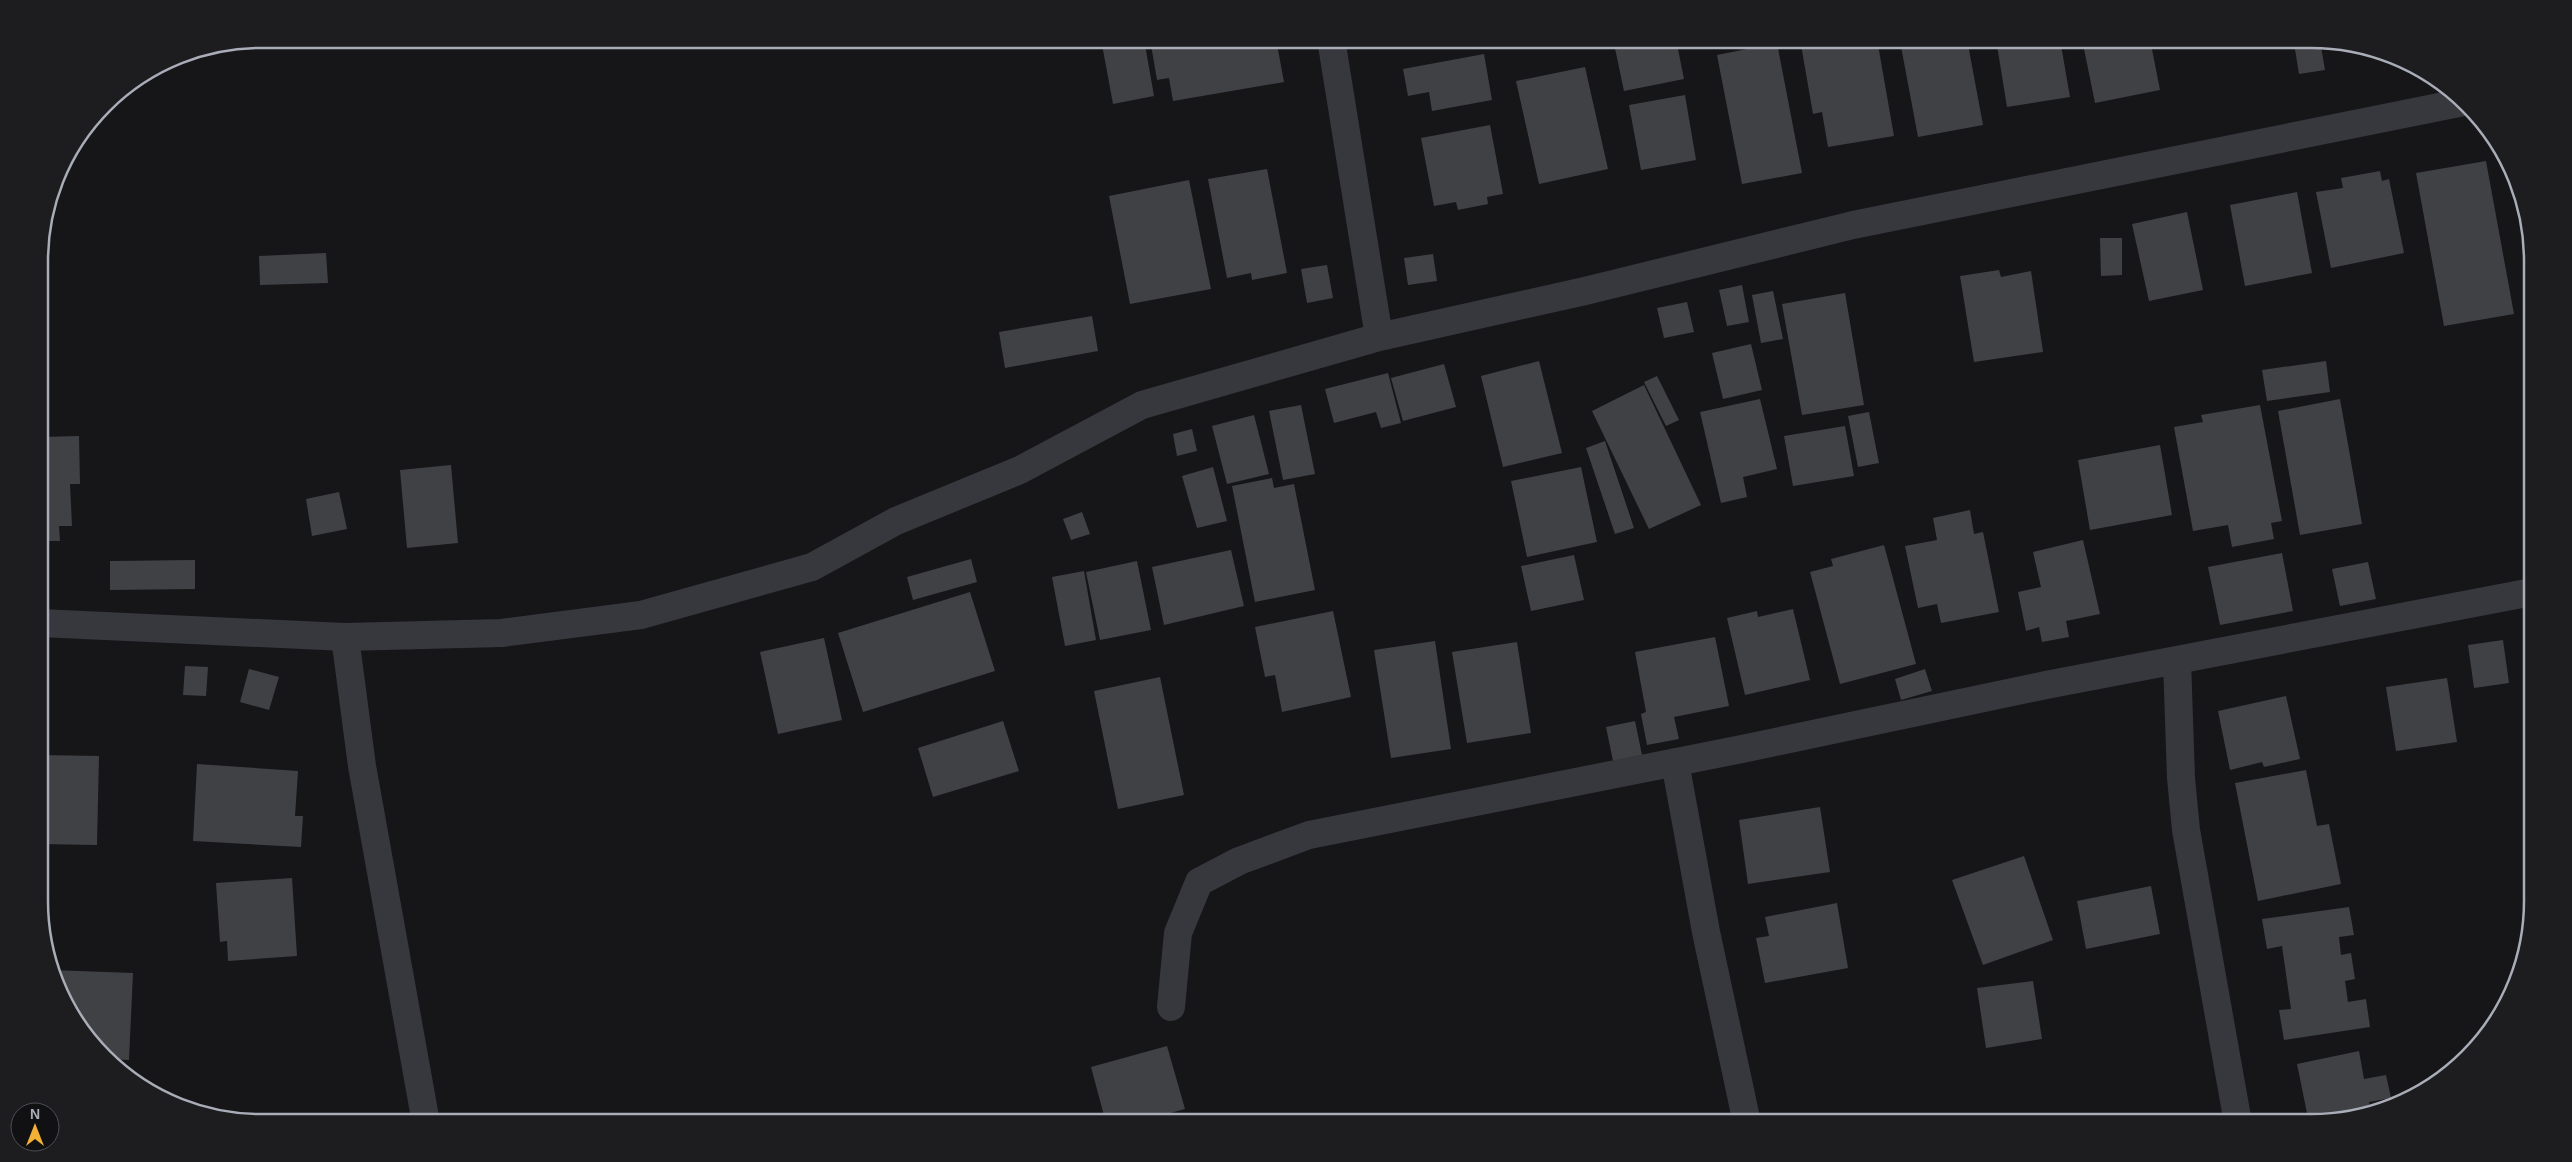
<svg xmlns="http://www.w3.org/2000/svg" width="2572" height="1162" font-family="Arial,sans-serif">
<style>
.building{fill:#404145}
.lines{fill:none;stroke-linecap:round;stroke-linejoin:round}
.minor{stroke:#37383d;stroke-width:28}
.rim{fill:none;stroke:#a8adb8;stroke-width:2.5}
</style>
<rect width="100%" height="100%" fill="#161618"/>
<!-- building -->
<path class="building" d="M1101 39H1144L1154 96 1113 104Z
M1150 39H1276L1284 82 1173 101 1169 78 1157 80Z
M1613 39H1676L1684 79 1624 91Z
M1800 39H1877L1894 136 1828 147 1822 112 1813 114Z
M1915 39H1967L1983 125 1918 137 1900 41Z
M1996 39H2060L2070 97 2007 107Z
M2082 39H2150L2160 90 2095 103Z
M2320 41 2325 70 2299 74 2294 43Z
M1777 43 1802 173 1742 184 1717 55Z
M1484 54 1492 100 1432 111 1429 92 1408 96 1403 69Z
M1585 67 1608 169 1539 184 1516 81Z
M1685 95 1696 160 1641 170 1629 105Z
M1490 125 1503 194 1487 197 1488 204 1458 210 1456 202 1434 206 1421 138Z
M2486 161 2514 314 2444 326 2416 173Z
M1267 169 1287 273 1252 280 1251 273 1227 278 1208 179Z
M2380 171 2382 181 2389 179 2404 253 2331 268 2316 192 2343 188 2341 178Z
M1189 180 1211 289 1130 304 1109 196Z
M2297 192 2312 273 2245 286 2230 205Z
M2187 212 2203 290 2149 301 2132 224Z
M2100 238H2122V275L2101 276Z
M326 253 328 283 260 285 259 256Z
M1433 254 1437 281 1408 285 1404 258Z
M1327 265 1333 298 1307 303 1301 269Z
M1999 270 2001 277 2031 271 2043 352 1974 362 1960 276Z
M1742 285 1749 322 1727 326 1719 290Z
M1773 291 1783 339 1761 343 1752 295Z
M1845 293 1864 405 1802 415 1782 304Z
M1687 302 1694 332 1664 338 1657 308Z
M1092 316 1098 351 1005 368 999 332Z
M1751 344 1762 390 1723 399 1712 353Z
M1539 361 1562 453 1503 467 1481 376Z
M2326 361 2330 392 2267 401 2262 370Z
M1444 364 1456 407 1403 421 1391 378Z
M1388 373 1401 423 1381 428 1376 412 1334 423 1325 389Z
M1657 376 1679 420 1666 426 1644 382Z
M1644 385 1701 505 1649 529 1592 411Z
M1760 399 1777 469 1743 477 1747 497 1721 503 1700 412Z
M2340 399 2362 524 2300 535 2278 411Z
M1301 405 1315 474 1283 480 1269 411Z
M2260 405 2282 521 2271 523 2274 539 2232 547 2228 525 2193 531 2174 427 2203 422 2201 415Z
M1869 412 1879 463 1858 467 1848 416Z
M1254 415 1269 474 1227 484 1212 426Z
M1845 426 1854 476 1793 486 1784 436Z
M1192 429 1197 451 1177 456 1173 434Z
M79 436 80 484H70L72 526H59L60 541H40V437Z
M1605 441 1634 528 1615 534 1586 448Z
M2160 445 2172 515 2090 530 2078 460Z
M451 465 458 543 407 548 400 470Z
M1213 467 1227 521 1197 528 1182 476Z
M1581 467 1597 542 1527 557 1511 481Z
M1272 478 1274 488 1294 484 1315 590 1255 602 1232 486Z
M339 492 347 529 312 536 306 499Z
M1970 510 1974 534 1983 532 1999 612 1941 623 1937 604 1918 608 1905 546 1937 540 1933 518Z
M1082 512 1090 534 1071 540 1063 519Z
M2083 540 2100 614 2066 621 2069 637 2042 642 2039 627 2026 631 2018 592 2041 587 2033 552Z
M1884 545 1916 664 1840 684 1810 572 1833 566 1831 559Z
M1231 550 1244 606 1164 625 1152 567Z
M2282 553 2293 611 2220 625 2208 567Z
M1574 555 1584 600 1531 611 1521 566Z
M971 559 977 582 913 600 907 577Z
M195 560V589L110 590V561Z
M1137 561 1151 630 1100 640 1086 572Z
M2368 562 2376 599 2340 606 2332 569Z
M1084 571 1096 640 1065 646 1052 577Z
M970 592 995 671 863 712 838 633Z
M1793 609 1810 680 1745 695 1727 618 1757 611 1758 617Z
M1333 611 1351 697 1282 712 1275 675 1265 677 1255 627Z
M1715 637 1729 706 1674 717 1679 739 1647 745 1641 714 1646 712 1635 652Z
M824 638 842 720 778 734 760 652Z
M2503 640 2509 683 2474 688 2468 645Z
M1435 641 1451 749 1391 758 1374 650Z
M1517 642 1531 733 1467 743 1452 652Z
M185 666 208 667 206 696 183 695Z
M249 669 279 677 269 710 240 702Z
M1925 669 1932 691 1901 700 1895 679Z
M1160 677 1184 795 1118 809 1094 691Z
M2447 678 2457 742 2396 751 2386 687Z
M2286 696 2300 759 2264 767 2262 762 2230 770 2218 711Z
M1003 721 1019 771 933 797 918 748Z
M1635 721 1642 755 1613 761 1606 727Z
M40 755 99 756 97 845 41 844Z
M197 764 298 771 295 816H303L301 847 193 841Z
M2306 770 2317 826 2329 824 2341 884 2258 901 2235 783Z
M1820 807 1830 872 1748 884 1739 820Z
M2024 856 2053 940 1983 965 1952 880Z
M292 878 297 956 228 961 227 941 220 942 216 883Z
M2151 886 2160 934 2086 949 2077 901Z
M1837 903 1848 968 1765 983 1756 938 1769 936 1765 917Z
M2349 907 2354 935 2339 937 2341 955 2351 953 2355 979 2345 981 2348 1002 2366 999 2370 1027 2284 1040 2279 1010 2291 1009 2282 946 2267 949 2262 919Z
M51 970 133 973 129 1060 108 1059 84 1036 56 986Z
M2033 981 2042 1039 1986 1048 1977 988Z
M1167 1046 1185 1109 1134 1123H1106L1091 1067Z
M2359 1051 2364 1079 2386 1075 2391 1098 2369 1102 2371 1114 2325 1123H2309L2297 1064Z
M295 1118 362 1121V1123H294Z"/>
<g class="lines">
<!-- minor -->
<path class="minor" d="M1331 39 1379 337
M40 623 345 637 502 633 641 615 812 567 896 521 1020 470 1142 405 1379 337 1585 291 1853 225 2464 102
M345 637 362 766 426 1123
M2177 660 2181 778 2186 830 2238 1123
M1675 762 1706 932 1747 1123
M1171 1007 1178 933 1199 882 1239 861 1309 835 1742 749 2046 685 2532 592"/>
</g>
<!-- crop -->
<path d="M0 0H2572V1162H0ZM261 48H2311A213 213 0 0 1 2524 261V901A213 213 0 0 1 2311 1114H261A213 213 0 0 1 48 901V261A213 213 0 0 1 261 48Z" fill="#1d1d20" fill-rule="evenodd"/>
<path class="rim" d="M261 48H2311A213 213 0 0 1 2524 261V901A213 213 0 0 1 2311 1114H261A213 213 0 0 1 48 901V261A213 213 0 0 1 261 48Z"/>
<!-- north arrow -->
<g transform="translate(35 1127)"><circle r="24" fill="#111113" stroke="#4d4f55"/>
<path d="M0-4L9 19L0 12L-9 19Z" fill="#f2b134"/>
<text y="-8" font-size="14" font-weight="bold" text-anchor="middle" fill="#a8adb8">N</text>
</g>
</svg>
